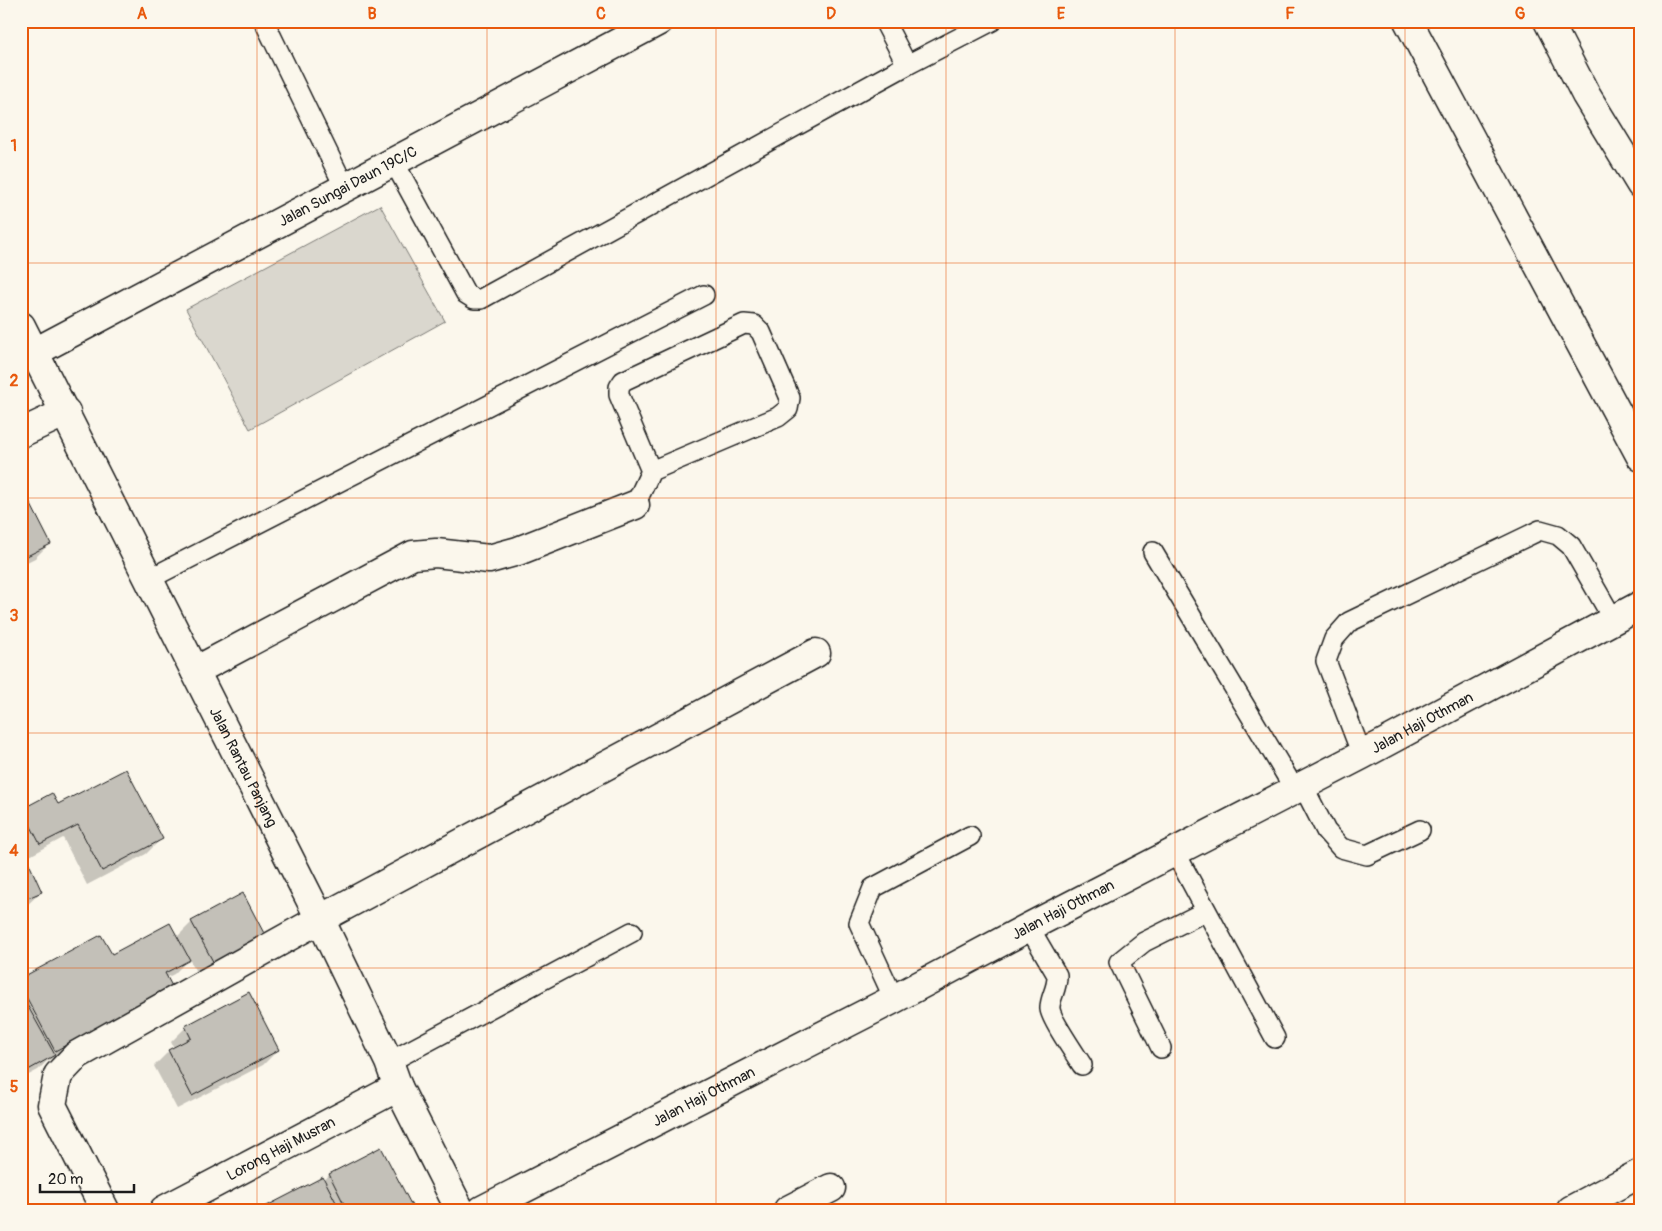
<svg xmlns="http://www.w3.org/2000/svg" width="1662" height="1231" font-family="Pangolin,sans-serif">
<style>
.green{fill:#dad7ce;stroke:#7b7a75}
.shadow{fill:#0003}
.building{fill:#c3c0b8;stroke:#1c1c1c}
.lines{fill:none;stroke-linecap:round;stroke-linejoin:round}
.service-casing{stroke:#1c1c1c;stroke-width:22}
.minor-casing{stroke:#1c1c1c;stroke-width:31}
.tertiary-casing{stroke:#1c1c1c;stroke-width:31}
.service{stroke:#fbf7ec;stroke-width:19}
.minor{stroke:#fbf7ec;stroke-width:28}
.tertiary{stroke:#fbf7ec;stroke-width:28}
.grid{fill:none;stroke:#e8590c;stroke-width:1;stroke-opacity:0.55}
.labels{text-anchor:middle;stroke-width:5;stroke-linejoin:round;paint-order:stroke}
.street-label{font-size:15px;fill:#1c1c1c;stroke:#fbf7ec}
.neatline{fill:none;stroke:#e8590c;stroke-width:2}
.grid-label{font-size:16px;text-anchor:middle;font-weight:bold;fill:#e8590c}
</style>
<rect width="100%" height="100%" fill="#fbf7ec"/>
<filter id="ink" filterUnits="userSpaceOnUse"><feTurbulence type="fractalNoise" baseFrequency=".02" numOctaves="2"/><feDisplacementMap in="SourceGraphic" scale="10" xChannelSelector="R" yChannelSelector="G"/><feConvolveMatrix kernelMatrix="1 2 1 2 8 2 1 2 1" color-interpolation-filters="sRGB"/></filter>
<g filter="url(#ink)">
<!-- green -->
<path class="green" d="M380 205 445 321 250 429 186 309Z"/>
<!-- shadow -->
<path class="shadow" d="M21 491 49 544 35 558 21 565Z
M58 806 161 839 146 854 87 885 63 838 26 858 41 892 26 906 21 908V811Z
M192 922 266 939 201 981 189 959 174 974 166 978 157 1002 47 1061 38 1070 21 1079V980L177 937Z
M186 1027 278 1050 263 1065 177 1109 154 1066 169 1051 174 1048 171 1042Z
M381 1149 412 1210H261L324 1181 329 1175Z"/>
<!-- building -->
<path class="building" d="M21 489H23L51 544 21 559Z
M126 769 163 839 102 871 78 825 40 844 22 809 52 793 58 804Z
M21 846 42 892 21 901Z
M243 893 267 939 216 967 191 921Z
M170 923 190 960 165 973 173 988 55 1051 21 987V978L101 935 112 954Z
M249 992 279 1050 192 1096 168 1050 191 1038 185 1026Z
M21 994 55 1055 21 1074Z
M381 1147 414 1210H347L329 1174Z
M323 1177 340 1210H259Z"/>
<g class="lines">
<defs>
<path id="service" d="M264 21 345 188
M884 21 907 65 992 21
M394 162 466 294 474 299H481L907 65
M635 505 651 471 778 417 788 409 790 398 761 332 754 325 744 324 623 381 619 387V395L651 471
M1153 552 1295 790
M149 579 704 295
M1362 755 1326 661 1334 639 1349 622 1540 530 1558 535 1571 546 1613 619
M1303 786 1326 831 1341 848 1367 855 1420 830
M1175 852 1275 1038
M1029 927 1057 975C1058 988 1049 999 1050 1009 1051 1019 1075 1054 1082 1065
M894 999 859 923 873 888 970 836
M1161 1048 1119 962 1144 942 1206 911
M389 1062 632 932"/>
<g id="minor">
<path d="M1408 21 1641 457"/>
<path d="M1548 21 1586 95 1641 185"/>
<path id="s1" d="M21 326 320 919 389 1062 398 1087"/>
<path id="s2" d="M35 352 659 21"/>
<path d="M21 433 66 412"/>
<path d="M195 671 413 555 436 553 489 559 518 551 635 505"/>
<path d="M105 1210 52 1105 58 1075 77 1055 320 919 816 653"/>
<path d="M788 1210 831 1188"/>
<path d="M1571 1210 1641 1173"/>
</g>
<g id="tertiary">
<path id="s3" d="M164 1210 398 1087 460 1210"/>
<path id="s4" d="M482 1210 894 999 1029 927 1362 755 1641 605"/>
</g>
</defs>
<!-- service casing -->
<use href="#service" class="service-casing"/>
<!-- minor casing -->
<use href="#minor" class="minor-casing"/>
<!-- tertiary casing -->
<use href="#tertiary" class="tertiary-casing"/>
<!-- service -->
<use href="#service" class="service"/>
<!-- minor -->
<use href="#minor" class="minor"/>
<!-- tertiary -->
<use href="#tertiary" class="tertiary"/>
</g>
</g>
<!-- grid -->
<path class="grid" d="M257 21V1210M487 21V1210M716 21V1210M946 21V1210M1175 21V1210M1405 21V1210M21 263H1641M21 498H1641M21 733H1641M21 968H1641"/>
<g class="labels">
<!-- street labels -->
<g class="street-label">
<text dy="5" stroke="none"><textPath href="#s2" startOffset="354">Jalan Sungai Daun 19C/C</textPath></text>
<text dy="5" stroke="none"><textPath href="#s4" startOffset="1059">Jalan Haji Othman</textPath></text>
<text dy="5" stroke="none"><textPath href="#s1" startOffset="494">Jalan Rantau Panjang</textPath></text>
<text dy="5" stroke="none"><textPath href="#s4" startOffset="654">Jalan Haji Othman</textPath></text>
<text dy="5" stroke="none"><textPath href="#s4" startOffset="249">Jalan Haji Othman</textPath></text>
<text dy="5" stroke="none"><textPath href="#s3" startOffset="132">Lorong Haji Musran</textPath></text>
</g>
</g>
<!-- margin -->
<rect width="1662" height="1231" fill="none" stroke="#fbf7ec" stroke-width="55"/>
<!-- scale -->
<path d="M40 1184v8h94v-8" fill="none" stroke="#1c1c1c" stroke-width="2.5"/>
<text x="48" y="1184" font-size="15" fill="#1c1c1c" stroke="#fbf7ec" stroke-width="4" paint-order="stroke">20 m</text>
<rect x="28" y="28" width="1606" height="1176" class="neatline"/>
<g class="grid-label">
<text x="142" y="19">A</text>
<text x="372" y="19">B</text>
<text x="601" y="19">C</text>
<text x="831" y="19">D</text>
<text x="1061" y="19">E</text>
<text x="1290" y="19">F</text>
<text x="1520" y="19">G</text>
<text x="14" y="151">1</text>
<text x="14" y="386">2</text>
<text x="14" y="621">3</text>
<text x="14" y="856">4</text>
<text x="14" y="1092">5</text>
</g>
</svg>
